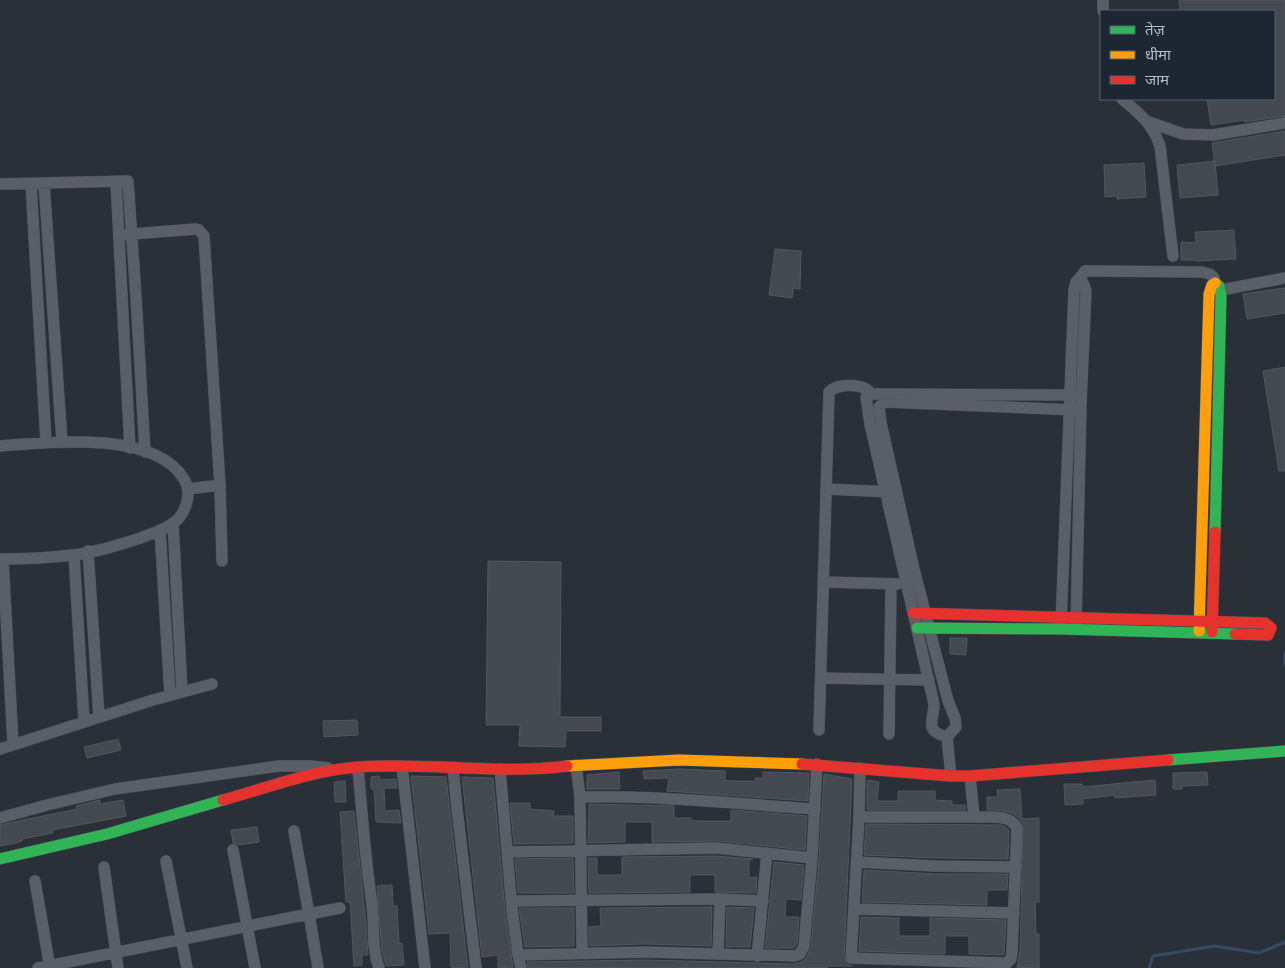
<svg xmlns="http://www.w3.org/2000/svg" width="1285" height="968" font-family="'PT Sans Narrow','Noto Sans Devanagari',sans-serif">
<style>
.lines{fill:none;stroke-linecap:round;stroke-linejoin:round}
.stream{stroke:#384963;stroke-width:3}
.building{fill:#444950;stroke:#52575f}
.street-casing{stroke:#484c53;stroke-width:12}
.fast-casing{stroke:#484c53;stroke-width:12}
.slow-casing{stroke:#484c53;stroke-width:12}
.jam-casing{stroke:#484c53;stroke-width:12}
.street{stroke:#5a5e66;stroke-width:11}
.fast{stroke:#30b455;stroke-width:11}
.slow{stroke:#ff9f0a;stroke-width:11}
.jam{stroke:#e5322d;stroke-width:11}
</style>
<rect width="100%" height="100%" fill="#2a3038"/>
<g class="lines">
<!-- stream -->
<path class="stream" d="M1285 653V664
M1149 968 1153 956 1215 946 1259 953 1285 942"/>
</g>
<!-- building -->
<path class="building" d="M1179 0H1285V116L1244 122V120L1211 125 1207 99H1274V11H1180Z
M1285 131V155L1215 166 1212 143Z
M1215 161 1218 195 1180 198 1177 165Z
M1144 163 1146 197 1117 199V196L1105 197 1104 165Z
M1234 230 1236 259 1197 261 1196 260H1181V242L1196 243 1195 232Z
M775 249 801 251 800 289 793 288 792 298 769 295Z
M1285 288V313L1247 319 1243 294Z
M1285 367V471H1279L1263 371Z
M488 561 561 562 560 717H601V731H566L565 747 519 746 520 725H486Z
M950 638H967L966 655 950 654Z
M357 720 358 735 324 737 323 721Z
M118 739 121 750 87 758 84 747Z
M679 769 725 771V780L730 781H755V778H763V772L809 773 808 801 667 791 669 778 644 779 643 771Z
M619 772 620 789H587V775Z
M1207 772 1208 785 1182 786V789H1173V773Z
M824 774 852 779 844 958 847 964 852 966H827V968H528L527 962 645 960 795 964 803 961 807 957 811 947 819 859Z
M379 776 380 780 396 779 397 788H384L385 811 399 810 401 823 376 822 374 789H371V777Z
M411 776 446 777 468 968H451L450 933 429 934Z
M462 777 493 778 505 910 513 968H498V955L482 957Z
M867 780 879 782 877 801H898V791H935V800L952 801V805H965L966 810H867Z
M1155 780 1156 795 1115 798V795L1083 799V804L1065 805 1064 784H1082V787Z
M345 781 346 802H335L334 782Z
M1020 789 1022 819 1039 818V902H1035L1036 934H1039V968H1017L1020 952 1021 914 1023 824 1018 817 1012 813 999 810H987V797H998L997 790Z
M100 800V804L123 800 126 816 52 830 53 833 22 839V841L16 843 0 846V825L77 809 76 806Z
M510 803H530V809L554 811 553 816H573V843L514 844Z
M589 804 674 806V818H691V820L698 821H731V810L807 816 805 850 717 841 652 842V822H625V842L588 843Z
M354 811 365 913 368 955H362V965L354 966 350 902H346L340 812Z
M866 824 1002 825 1009 830 1008 859 935 858 864 855Z
M257 827 259 842 238 845 233 843 231 830Z
M716 856 753 859 749 860V878L757 877 756 893 715 892V875H690V892L589 893 588 858H597V875H622V857Z
M573 858 574 893H518L515 859Z
M774 862 804 865 801 900 786 899 785 917H799L797 944 794 948H765Z
M864 870 935 874H1008L1007 890H987V905L862 902Z
M392 885 393 906H397L399 944 402 943 404 965 386 966 382 951 377 886Z
M712 907 711 946 645 944 589 946V927L601 926 600 908Z
M727 907 754 908 750 947H726Z
M519 908H574V946L525 947Z
M861 917 899 918V936H930V918L1006 920 1004 955 969 954V936H945V954L859 951Z"/>
<g class="lines">
<defs>
<path id="street" d="M1103 11V0
M1122 99C1140 114 1152 123 1160 146L1173 256
M1149 122 1183 134 1213 135 1285 123
M116 182 130 448
M44 183 62 442
M0 184 128 181 136 297 145 452
M31 184 46 442
M119 235 196 229 199 230 204 236 220 485 188 489
M1079 279 1085 271H1091L1202 272 1210 274 1214 278 1215 283
M1221 290 1285 278
M0 446C48 442 154 430 184 479 191 490 188 507 179 518 166 534 94 553 72 555 48 558 24 559 0 559
M220 485 222 561
M826 489 892 492
M173 523 182 692
M160 530 170 695
M88 551 99 717
M74 555 84 721
M3 559 13 744
M824 582 898 584
M1061 625 1074 290 1076 282 1079 279 1083 283 1086 291 1081 403 1076 625
M821 678 929 680
M819 730 829 392C837 383 865 383 871 394
M889 734 891 584
M947 737C923 730 934 722 934 704L870 424 866 397 868 394H876L1077 395
M947 737 956 727 955 718 948 701 914 569 881 423 879 407 885 402 1077 410
M947 737 951 776
M0 749 153 700 212 684
M576 765 580 797 582 953
M402 766 425 968
M358 767C362 813 365 858 372 904 375 926 371 946 379 968
M453 767 457 809 476 968
M860 768 859 817 851 958 1007 963 1011 959 1012 952 1017 828C1010 813 988 818 974 817L970 776
M500 769 512 909 518 955 645 952 795 956 800 954 804 946 812 858 817 764
M580 797C659 795 736 804 815 809
M859 817H974
M0 818 47 805 115 789 279 766H311L328 768
M233 850 255 968
M507 852 716 848 812 858
M166 861 187 968
M857 862 935 866 1016 867
M104 867 118 968
M35 881 50 968
M512 901 720 899 763 901
M854 909 1014 913
M718 954 720 899
M518 955 521 968
M757 956 767 853
M38 968 309 914 294 831
M318 968 309 914 340 908"/>
<path id="fast" d="M1215 532 1221 296 1219 286 1215 283
M917 628 1061 629 1235 634
M1168 760 1285 751
M0 859 107 834 223 800"/>
<path id="slow" d="M1199 631 1209 294 1212 285 1215 283
M567 766 679 760 802 764"/>
<path id="jam" d="M913 613 1265 623 1271 628 1268 635 1235 634
M1212 632 1215 532
M802 764 951 776H970L1168 760
M223 800C267 788 312 770 359 767 428 762 498 775 567 766"/>
</defs>
<!-- street casing -->
<use href="#street" class="street-casing"/>
<!-- fast casing -->
<use href="#fast" class="fast-casing"/>
<!-- slow casing -->
<use href="#slow" class="slow-casing"/>
<!-- jam casing -->
<use href="#jam" class="jam-casing"/>
<!-- street -->
<use href="#street" class="street"/>
<!-- fast -->
<use href="#fast" class="fast"/>
<!-- slow -->
<use href="#slow" class="slow"/>
<!-- jam -->
<use href="#jam" class="jam"/>
</g>
<!-- legend -->
<rect x="1100" y="10" width="175" height="90" fill="#1d2633" stroke="#59626f"/>
<rect x="1110" y="26" width="25" height="8" fill="#30b455" stroke="#59626f"/>
<text x="1145" y="35" font-size="15" fill="#b4bcc9">तेज़</text>
<rect x="1110" y="51" width="25" height="8" fill="#ff9f0a" stroke="#59626f"/>
<text x="1145" y="60" font-size="15" fill="#b4bcc9">धीमा</text>
<rect x="1110" y="76" width="25" height="8" fill="#e5322d" stroke="#59626f"/>
<text x="1145" y="85" font-size="15" fill="#b4bcc9">जाम</text>
</svg>
